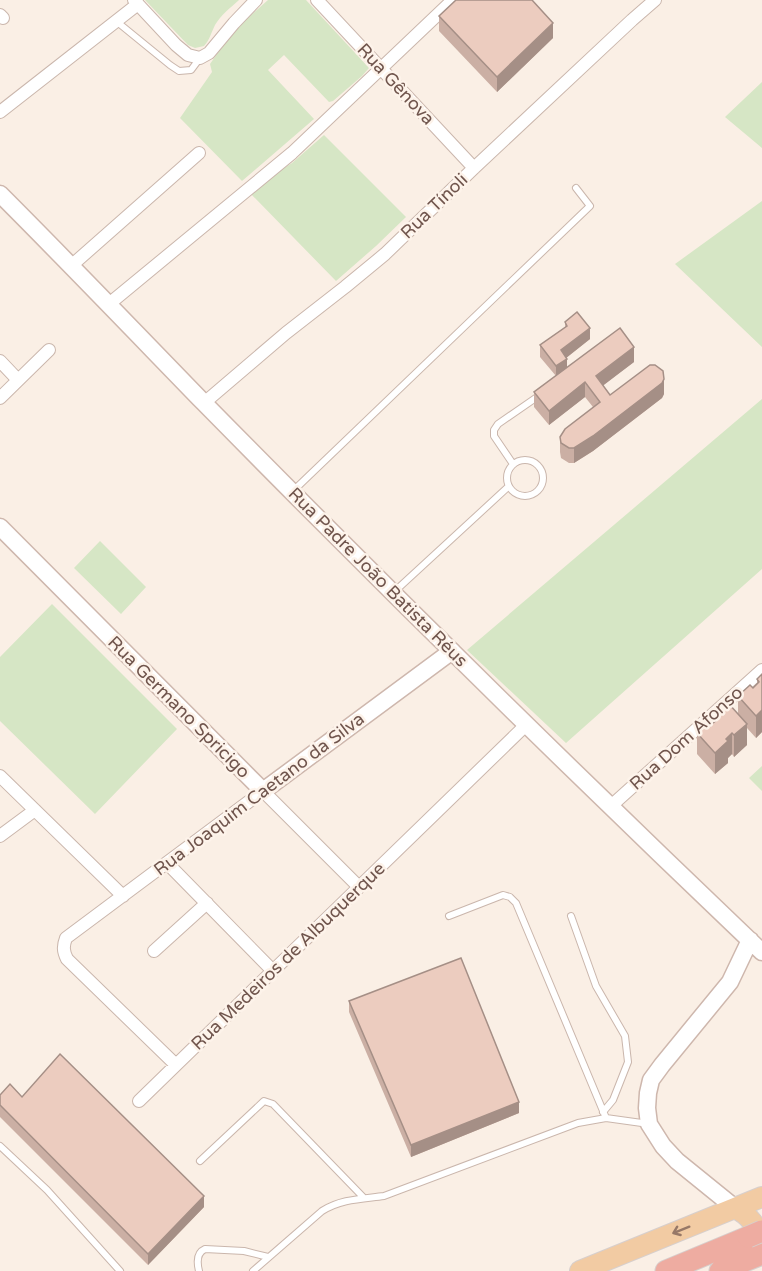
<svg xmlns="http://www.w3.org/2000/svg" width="762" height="1271" font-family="'Varela Round',sans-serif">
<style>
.green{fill:#d6e6c5}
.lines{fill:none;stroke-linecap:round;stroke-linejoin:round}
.lane-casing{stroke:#cab6ac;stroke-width:8}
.street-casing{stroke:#cab6ac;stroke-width:14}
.secondary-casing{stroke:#ceb7ad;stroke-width:19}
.primary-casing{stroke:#d7cfcd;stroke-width:22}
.highway-casing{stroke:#d7cfcd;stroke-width:23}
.lane{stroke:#fff;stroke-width:6}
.street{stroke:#fff;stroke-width:12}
.secondary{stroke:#fff;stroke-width:16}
.primary{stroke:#f2cba3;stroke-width:20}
.highway{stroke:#eeaca1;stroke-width:21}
.highway-bridge-casing{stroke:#d7cfcd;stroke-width:23;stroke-linecap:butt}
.highway-bridge{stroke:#eeaca1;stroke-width:21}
.wall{fill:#cbafa4}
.shaded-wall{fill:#a58f86}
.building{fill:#ecccbf;stroke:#a58f86;stroke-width:1.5}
.oneway{stroke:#977867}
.labels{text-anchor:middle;stroke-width:5;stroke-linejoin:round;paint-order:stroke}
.street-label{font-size:18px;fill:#70554d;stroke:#fdf3ea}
</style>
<rect width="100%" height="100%" fill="#faefe5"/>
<!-- green -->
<path class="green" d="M145 0H239C230 8 221 15 215 25 211 33 210 39 204 46L195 48 188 45Z
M268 0H306L369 68 362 76 333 101 329 102 284 55 268 70 314 119 242 181 180 118 212 72 210 64 233 31Z
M762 82V148L725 117Z
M324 135 406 217 376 246 336 281 250 193 268 178 292 163Z
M762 201V347L675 264Z
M762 399V569L566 743 467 650Z
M100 541 146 587 121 614 74 568Z
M52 604 177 729 95 814 0 721V657Z
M762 766V791L749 778Z"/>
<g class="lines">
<defs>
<path id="lane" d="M116 21 170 65 179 71 191 70 200 58
M507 478a18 18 0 1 1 36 0a18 18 0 1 1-36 0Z
M513 464 494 436V430L498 424 540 395
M293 491 590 206 576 188
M394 592 508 487
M449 916 503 895 510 897 516 903 606 1118
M571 916 596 986 625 1036 628 1062 613 1100 603 1112
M0 1146 47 1190 120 1271
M200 1161 264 1101 273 1104 364 1198
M199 1271C197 1263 196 1253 205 1249L244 1251 268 1257
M253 1271 322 1211C341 1199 361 1199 384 1196L578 1123 606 1118 649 1124"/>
<path id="street" d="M134 0 176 45 188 55 200 58 209 53 234 23 256 0
M317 0 474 168
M0 15 3 18
M0 112 138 4
M71 266 199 153
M109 304 292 153 453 0
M0 361 18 380
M0 398 49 350
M204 403 286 333 345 287 385 254 474 168 632 20 655 0
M0 776 123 896
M611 806 762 670
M0 836 35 810
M167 863 273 971
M359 887 263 791 66 938C63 946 63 951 67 959L176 1065 526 725
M154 951 207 903
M139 1101 176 1065"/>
<path id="secondary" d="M0 194C69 263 136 333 204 403 387 589 573 772 762 952
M0 527 263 791 452 651
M735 1208 677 1161 663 1146 649 1124 647 1108 648 1093 651 1080 662 1065 730 982 750 940"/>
<path id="primary" d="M735 1208C752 1217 755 1225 762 1242
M580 1271 762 1197"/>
<path id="highway" d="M666 1271 748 1237
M720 1271 762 1254"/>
</defs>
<!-- lane casing -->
<use href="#lane" class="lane-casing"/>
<!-- street casing -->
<use href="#street" class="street-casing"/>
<!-- secondary casing -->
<use href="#secondary" class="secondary-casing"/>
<!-- primary casing -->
<use href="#primary" class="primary-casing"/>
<!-- highway casing -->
<use href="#highway" class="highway-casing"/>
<!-- lane -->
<use href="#lane" class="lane"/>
<!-- street -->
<use href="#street" class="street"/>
<!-- secondary -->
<use href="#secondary" class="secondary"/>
<!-- primary -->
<use href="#primary" class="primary"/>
<!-- highway -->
<use href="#highway" class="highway"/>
<defs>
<path id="highway-bridge" d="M748 1237 762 1231"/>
</defs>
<!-- highway-bridge casing -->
<use href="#highway-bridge" class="highway-bridge-casing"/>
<!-- highway-bridge -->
<use href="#highway-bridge" class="highway-bridge"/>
</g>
<!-- wall -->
<path class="wall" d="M439 16 553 38 497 92 439 31Z
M565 322 590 339 566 358 567 368 634 362 603 385 610 395 664 394 662 398 593 451 574 463H569L561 458 560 452V437L593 407 585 397 549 425 534 407V392L556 376 540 357V345L565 327Z
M762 674V732L756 738 747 728V745L734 757 732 754 728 758V763L715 774 697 754V733L712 724 716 721V715L738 714V696L753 688 757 684V679Z
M349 1001 519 1113 411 1157 349 1012Z
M0 1095 22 1097 204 1207 148 1265 0 1117Z"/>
<!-- shaded-wall -->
<path class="shaded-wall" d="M553 23V38L497 92V77Z
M590 328V339L561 362V350Z
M634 347V362L596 391V376Z
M567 359V370L556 377V366Z
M664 379V394L662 398 593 451 574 463V448Z
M585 382V397L549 425V411Z
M762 710V732L756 738V716Z
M747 724V745L734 757V735Z
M732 733V754L728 758V763L715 774V753L726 739Z
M519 1102V1113L411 1157V1145Z
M204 1196V1207L148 1265V1254Z"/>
<!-- building -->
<path class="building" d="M456 0H532L553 23 497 77 439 16Z
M577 312 590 328 561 350 567 359 556 366 540 345 567 326 565 322Z
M620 328 634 347 596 376 610 395 650 365H655L663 371 664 379 662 383 593 436 574 448H569L561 443 560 437 565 429 600 402 585 382 549 411 534 392Z
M762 674V710L756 716 738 696 750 685 753 688 759 682 757 679Z
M729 704 747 724 734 735 732 733 726 739 728 741 715 753 697 733 710 721 712 724 719 718 716 715Z
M461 958 519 1102 411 1145 349 1001Z
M60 1054 204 1196 148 1254 0 1105V1095L10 1084 22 1097Z"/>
<!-- one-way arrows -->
<defs><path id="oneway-shaft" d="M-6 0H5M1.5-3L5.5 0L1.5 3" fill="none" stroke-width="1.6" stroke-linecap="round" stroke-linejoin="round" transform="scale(1.5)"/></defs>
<use class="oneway" href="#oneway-shaft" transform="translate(681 1230) rotate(158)"/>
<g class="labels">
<!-- street labels -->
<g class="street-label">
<text transform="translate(396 84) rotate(47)" y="6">Rua Gênova</text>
<text transform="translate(434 206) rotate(-44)" y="6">Rua Tínoli</text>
<text transform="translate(378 577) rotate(45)" y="6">Rua Padre João Batista Réus</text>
<text transform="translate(179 707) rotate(45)" y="6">Rua Germano Spricigo</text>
<text transform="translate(686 738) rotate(-42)" y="6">Rua Dom Afonso</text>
<text transform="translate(259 794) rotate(-37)" y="6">Rua Joaquim Caetano da Silva</text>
<text transform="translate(288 956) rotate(-44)" y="6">Rua Medeiros de Albuquerque</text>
</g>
</g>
</svg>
